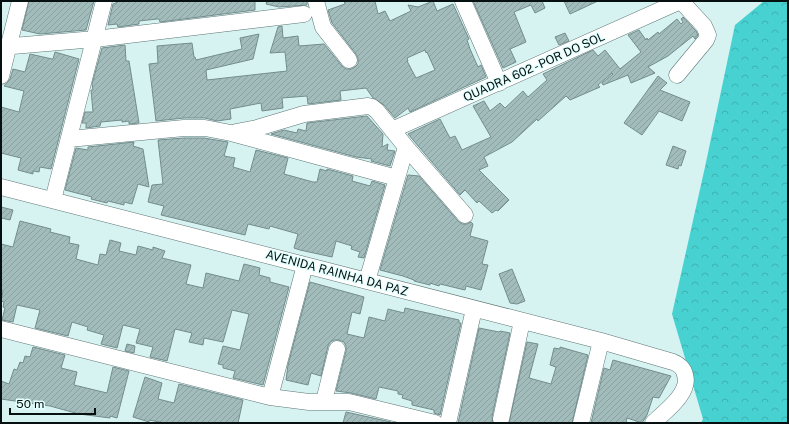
<svg xmlns="http://www.w3.org/2000/svg" width="789" height="424" font-family="'Public Sans',sans-serif">
<style>
.forest{fill:url(#forest-crowns)}
.building{fill:url(#building-hatch);stroke:#748d8c;fill-rule:evenodd}
.lines{fill:none;stroke-linecap:round;stroke-linejoin:round}
.minor-casing{stroke:#5d7675;stroke-width:17}
.minor{stroke:#fff;stroke-width:16}
.labels{text-anchor:middle;stroke-width:3;stroke-linejoin:round;paint-order:stroke}
.street-label{font-size:12px;fill:#071010;stroke:#e3fffe}
</style>
<defs>
<pattern id="forest-crowns" width="20" height="18" patternUnits="userSpaceOnUse"><rect width="20" height="18" fill="#47d1d1"/><path d="M2 6a3 3 0 1 1 6 0M12 15a3 3 0 1 1 6 0" fill="none" stroke="#3db2b2"/></pattern>
<pattern id="building-hatch" width="6" height="6" patternUnits="userSpaceOnUse"><rect width="6" height="6" fill="#a2bcbc"/><path d="M-1 1l2-2M0 6l6-6M5 7l2-2" fill="none" stroke="#8aa1a1"/></pattern>
</defs>
<rect width="100%" height="100%" fill="#d6f2f1"/>
<!-- forest -->
<path class="forest" d="M764 1H788V423H701L703 419 672 314 705 167 735 25Z"/>
<!-- building -->
<path class="building" d="M29 1H94L86 30 40 34 22 30Z
M118 1H255V10L160 22 159 19H157L139 21V24L118 27 117 24 108 25 113 4 118 2Z
M267 1H307V5L279 7 266 4Z
M344 1H375L378 14 385 11 390 21 411 11 408 5 418 7 433 1 437 11 453 4 469 39 467 40 470 49 478 67 481 65 486 77 410 112 408 108 395 118 384 105 373 98 366 88 340 91 341 100 308 104 307 96 282 98 283 108 262 111 261 103 230 109 231 119 217 121 205 118H184L156 121 149 64 158 63 157 46 192 43 194 57H195L196 60 242 49 240 38 259 34 253 59 206 70 207 80 287 71 285 52 270 53 278 27 282 26 283 38 298 36 299 46 324 44 342 66 346 69H351L355 67 358 64V58L356 54 332 23 328 10 345 4ZM425 50 426 53 427 52 435 70 416 78 407 61H408L407 58Z
M473 1H542L545 8 535 13 531 5 514 12 526 42 510 49 516 62 503 68Z
M564 1H598L570 14Z
M683 17 696 31 698 35 695 39 693 36 668 56 648 67 655 73 631 83 628 75 603 85 602 83 613 74 612 73 598 85 600 87 570 100 566 96 538 121 537 119 512 142 484 157 488 166 479 170 509 200 498 211 496 210 492 213 479 201 477 203 465 190 460 195 408 134 440 119 450 138 455 136 462 150 491 137 473 106 484 101 490 111 500 103 505 108 523 91 528 97 547 80 543 74 593 50 598 56 605 50 620 69 641 52 628 35 639 30 646 40 647 38 648 40 658 32 659 34 677 19 681 24 683 22 681 19Z
M565 33 569 41 559 45 555 37Z
M125 45 126 61H129L139 123 129 124V121L122 122V120L101 122 100 126 86 128V123H82L85 112H93L91 90H93L92 84 102 48Z
M55 52 79 59 51 169 40 167 39 172 33 171V174L18 170 21 158 1 153V107L19 112 24 91 4 86 10 79 13 69 25 72 30 54 52 59H53Z
M658 76 667 83 660 90 690 102 682 121 659 111 642 135 624 123Z
M367 116 383 134 382 147 388 144 387 150 395 151 390 166 371 161 372 159 356 157 271 134 284 130 297 133 298 129 306 131 307 123Z
M184 138H204L228 142 224 156 235 158 233 167 250 172 256 150 288 158 284 174 313 182H317L320 169 327 171V169L353 176 352 181 370 186 372 181 385 185 364 258 358 257 360 252 351 249 352 246 336 241 332 257 300 250 294 248 298 234 270 226 269 229 248 224 245 235 161 215 164 206 148 202 152 185 163 184 158 140Z
M134 142 133 146 143 149 149 187 138 184 132 204 124 202V205L108 201 107 203 91 199 92 197 65 190 76 148 88 150V147Z
M673 146 686 151 681 166 679 165 678 169 666 165Z
M408 175 419 176 458 221 462 224H467L471 222 473 224 470 236 488 241 482 264 488 265 481 290 466 286 465 290 440 284 439 286 430 283V285L414 281V280L403 276 380 270Z
M1 207 13 210 10 220 1 218Z
M20 221 51 229 50 232 70 237 69 243 79 245 76 259 98 265 100 254 106 255 110 240 121 243 119 251 136 255 138 246 153 250V247L165 251 162 258 191 265 186 284 203 288 206 273 239 281 244 264 260 268 259 275 270 278V282L289 287 263 385 233 378 235 371 223 368V365L218 364 223 346 240 350 249 314 232 310 223 342 204 338 203 345 189 342 192 333 175 329 167 361 150 357 153 347 136 343 140 329 123 325 117 348 101 344 104 335 87 330 88 327 72 322 68 336 35 328 40 310 17 305 13 322 2 320 5 308 3 307 4 302 1 301 3 291 1 290V244L13 247Z
M512 269 525 301 517 304 510 303 499 274Z
M310 282 364 297 360 314 352 312 347 334 364 338 369 317 385 321 388 309 404 313 405 308 459 320V323H461L440 415 434 413V410L412 405V401L402 398 403 395 398 394V391L379 387 376 399 351 393 336 391 346 351V346L344 342 339 340H334L330 342 328 346 321 376 311 373 308 385 286 380 288 365Z
M479 328 499 332 500 331 510 333 492 417 493 423H458Z
M527 342 538 344 529 378 551 384 556 367 550 365 554 348 560 349V347L588 355 572 423H509Z
M127 344 135 346 134 353 125 351Z
M33 347 65 355 61 368 77 372 74 385 107 393 113 367 129 371 117 418 110 416V418L79 414 50 406 1 399V381L9 384 14 369 17 370 20 362 23 363 25 356 30 357Z
M613 360 671 376 659 398 653 397 647 415 642 423 627 418 626 423H591L604 368 610 370Z
M145 377 162 383 158 399 174 403 179 384 243 400 238 423H165L149 420V422L133 417Z
M346 412 391 422V423H343Z"/>
<g class="lines">
<defs>
<path id="minor" d="M316 1 323 27 349 60
M463 1 499 83
M1 47 95 39 304 14
M677 75 706 40 708 35 704 26 681 1
M1 76 20 1
M392 130 676 3
M236 132 257 128 304 114 368 106 372 107 377 111 406 147 465 215
M69 139 184 128H205L231 133 397 178 406 147
M1 187 601 341 673 362C679 364 684 369 685 375 691 393 664 412 653 423
M53 200 104 1
M367 281 397 178
M1 329 270 397 309 402H349L435 423
M270 397 305 265
M324 401 337 349
M501 419 522 321
M448 423 474 309
M581 423 601 341"/>
</defs>
<!-- minor casing -->
<use href="#minor" class="minor-casing"/>
<!-- minor -->
<use href="#minor" class="minor"/>
</g>
<g class="labels">
<!-- street labels -->
<g class="street-label">
<text transform="translate(534 67) rotate(-24)" y="4">QUADRA 602 - POR DO SOL</text>
<text transform="translate(337 273) rotate(15)" y="4">AVENIDA RAINHA DA PAZ</text>
</g>
</g>
<!-- border -->
<rect width="789" height="424" fill="none" stroke="#071010" stroke-width="4"/>
<!-- scale -->
<path d="M10 408v6h85v-6" fill="none" stroke="#071010" stroke-width="2"/>
<text x="16" y="408" font-size="12" fill="#071010" stroke="#e3fffe" stroke-width="3" paint-order="stroke">50 m</text>
</svg>
